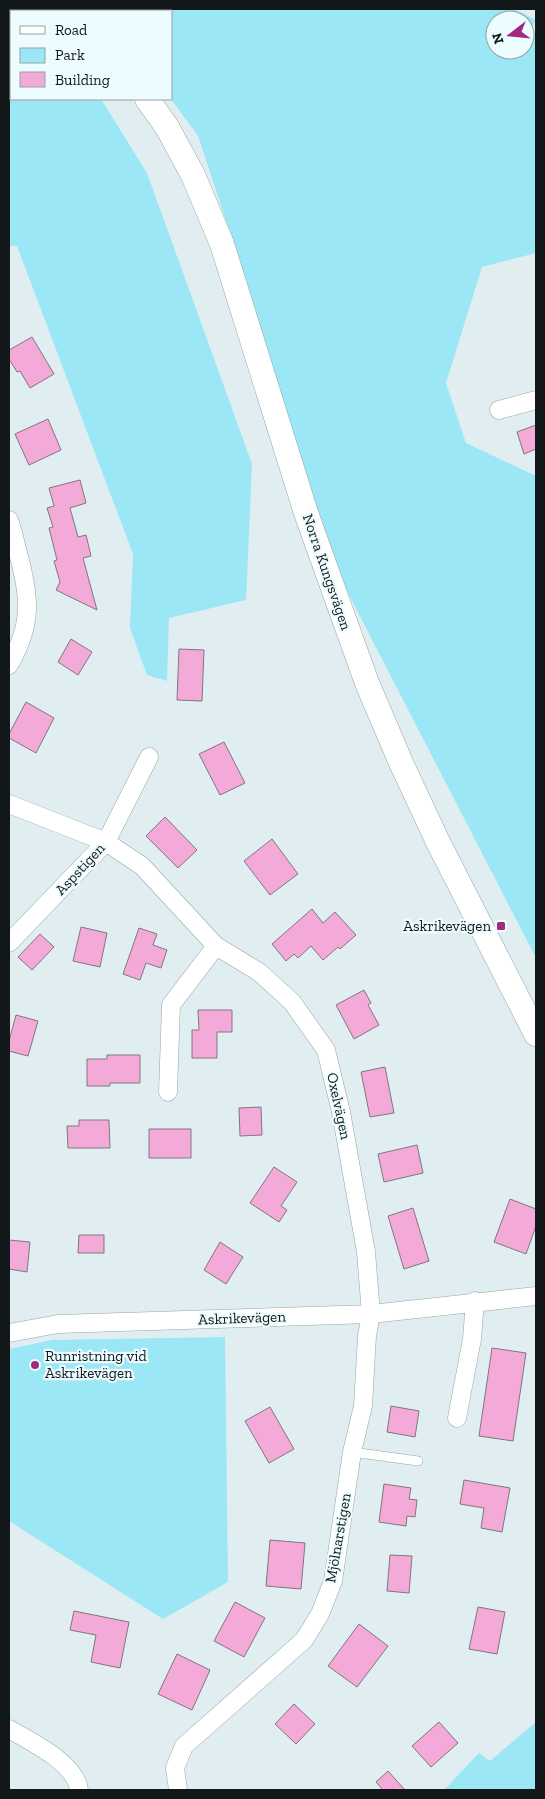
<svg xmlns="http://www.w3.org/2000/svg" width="545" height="1799" font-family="'Zilla Slab',serif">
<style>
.green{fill:#9be7f6;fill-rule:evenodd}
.building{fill:#f3aad8;stroke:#81767c}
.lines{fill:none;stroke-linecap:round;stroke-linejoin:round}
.lane-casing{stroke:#97a5a8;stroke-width:10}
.street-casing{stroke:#97a5a8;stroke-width:19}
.secondary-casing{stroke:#97a5a8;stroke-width:25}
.lane{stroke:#fff;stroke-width:9}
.street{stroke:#fff;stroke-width:18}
.secondary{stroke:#fff;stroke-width:24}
.poi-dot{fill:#a12980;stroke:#edfcff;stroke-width:2}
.labels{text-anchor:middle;stroke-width:4.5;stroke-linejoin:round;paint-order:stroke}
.street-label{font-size:15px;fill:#121819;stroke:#edfcff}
.poi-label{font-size:15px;fill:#121819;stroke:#edfcff;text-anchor:end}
</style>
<rect width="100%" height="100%" fill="#e0eef1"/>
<!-- green -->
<path class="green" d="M9 9H28L31 11H11V99H101L147 173 252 464 246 600 169 618 167 681 147 675 130 628 133 554 17 246H9Z
M94 9H514L536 20 531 28 536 33V253L482 267 446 383 466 443 536 476V958L333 564 241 266 198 136 171 99V11H96ZM495 20H525V50H495Z
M225 1337 228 1582 163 1619 9 1521V1349L52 1340Z
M536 1722V1790H444L479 1753 490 1761Z"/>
<!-- building -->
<path class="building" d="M32 337 54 374 30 388 20 371 17 372 9 359V350Z
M48 419 61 450 29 465 15 434Z
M536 425V449L524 454 517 432Z
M80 480 86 503 70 508 78 537 86 535 91 556 83 558 97 610 56 590 60 582 54 561 57 560 49 528 53 527 47 508 54 506 49 488Z
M71 639 92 652 78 675 58 662Z
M179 649 204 650 202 701 177 700Z
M26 702 54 718 36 753 9 738V734Z
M224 742 245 783 220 795 199 754Z
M165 817 197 850 178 868 146 836Z
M272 839 298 874 270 895 244 861Z
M312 909 323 923 335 912 356 935 340 949 338 947 323 960 311 946 298 958 294 954 286 961 272 944Z
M81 927 107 933 100 967 73 961Z
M139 928 157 934 153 945 167 950 161 968 146 963 140 980 123 974Z
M40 934 54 947 32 970 18 957Z
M364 990 371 1003 368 1005 379 1025 354 1039 336 1005Z
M198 1010H232V1032H217V1058H192V1030H199Z
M16 1015 38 1021 28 1056 9 1051V1041Z
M107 1055H140V1083H110V1086H87V1059H107Z
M385 1067 394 1113 370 1117 361 1072Z
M261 1107 262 1135 240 1136 239 1108Z
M79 1120H109L110 1148H68L67 1126H79Z
M149 1129H191V1158H149Z
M417 1145 423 1173 384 1182 378 1154Z
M274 1167 297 1182 281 1206 287 1210 279 1222 250 1203Z
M510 1199 536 1209V1226L526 1254 494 1242Z
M413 1208 429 1261 404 1269 388 1216Z
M79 1235H104V1253H78Z
M9 1240 30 1242 27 1272 9 1269Z
M220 1242 243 1257 226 1284 204 1270Z
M492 1348 526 1353 513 1441 479 1436Z
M391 1406 419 1411 415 1437 387 1432Z
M270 1407 294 1449 269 1463 245 1421Z
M464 1480 510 1488 502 1532 481 1528 484 1508 460 1504Z
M384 1484 411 1488 409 1499 417 1500 415 1517 407 1516 406 1526 379 1522Z
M270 1540 305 1543 301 1589 266 1586Z
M390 1555 412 1556 409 1593 387 1591Z
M235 1602 265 1618 244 1657 214 1641Z
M478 1607 505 1612 497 1654 469 1649Z
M74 1611 129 1622 120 1668 91 1662 96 1635 70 1630Z
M359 1624 388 1646 357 1687 328 1666Z
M177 1654 210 1670 192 1710 158 1694Z
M294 1704 315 1724 296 1744 275 1724Z
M439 1722 458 1743 431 1767 412 1746Z
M388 1771 405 1790H383L376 1782Z"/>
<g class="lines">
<defs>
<path id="lane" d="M352 1452 418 1461"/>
<path id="street" d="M499 410 536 400
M9 520C13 530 15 542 18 553 30 597 33 624 9 665
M9 804 106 842 142 866 216 946 259 972 292 1002 326 1050 341 1112 366 1252 371 1314 367 1336 363 1406 352 1452 333 1581 320 1614 304 1640 184 1746 175 1768 178 1790
M9 943 106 842 149 757
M168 1092 171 1005 216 946
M9 1333 58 1324 371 1314 536 1296
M457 1418 472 1339 475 1301
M9 1729C30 1741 76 1763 79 1790"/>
<path id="secondary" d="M71 9 73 11
M147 99 167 127 193 175 222 244 306 513 367 683 402 765 438 842 536 1034"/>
</defs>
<!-- lane casing -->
<use href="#lane" class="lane-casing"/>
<!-- street casing -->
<use href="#street" class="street-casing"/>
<!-- secondary casing -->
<use href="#secondary" class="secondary-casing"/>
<!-- lane -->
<use href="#lane" class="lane"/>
<!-- street -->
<use href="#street" class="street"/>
<!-- secondary -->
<use href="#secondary" class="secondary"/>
</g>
<!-- markers -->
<g class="poi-dot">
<rect x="496" y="921" width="10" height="10" rx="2.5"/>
<circle cx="35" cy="1365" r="5"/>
</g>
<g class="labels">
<!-- street labels -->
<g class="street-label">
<text transform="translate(327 572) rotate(71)" y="5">Norra Kungsvägen</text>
<text transform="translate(80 869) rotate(-47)" y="5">Aspstigen</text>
<text transform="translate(339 1106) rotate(78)" y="5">Oxelvägen</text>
<text transform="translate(242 1318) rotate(-2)" y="5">Askrikevägen</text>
<text transform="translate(338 1538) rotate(-80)" y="5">Mjölnarstigen</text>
</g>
<!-- poi labels -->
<g class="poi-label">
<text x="491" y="931">Askrikevägen</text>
<text x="45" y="1361" text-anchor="start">Runristning vid<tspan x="45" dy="17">Askrikevägen</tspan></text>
</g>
</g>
<!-- border -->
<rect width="545" height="1799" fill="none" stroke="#121819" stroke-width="20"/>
<!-- legend -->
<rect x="10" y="10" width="162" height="90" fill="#edfcff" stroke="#95a1a3"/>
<rect x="20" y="26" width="25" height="8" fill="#ffffff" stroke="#95a1a3"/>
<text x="55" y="35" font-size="15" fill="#121819">Road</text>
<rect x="20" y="48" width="25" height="15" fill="#9be7f6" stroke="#95a1a3"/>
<text x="55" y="60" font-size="15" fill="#121819">Park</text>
<rect x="20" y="72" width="25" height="15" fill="#f3aad8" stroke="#95a1a3"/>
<text x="55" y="85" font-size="15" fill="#121819">Building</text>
<!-- north arrow -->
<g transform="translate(510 35) rotate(254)"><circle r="24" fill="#edfcff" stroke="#95a1a3"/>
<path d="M0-4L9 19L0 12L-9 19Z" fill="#a12980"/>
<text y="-8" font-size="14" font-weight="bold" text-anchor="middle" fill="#121819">N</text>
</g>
</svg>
